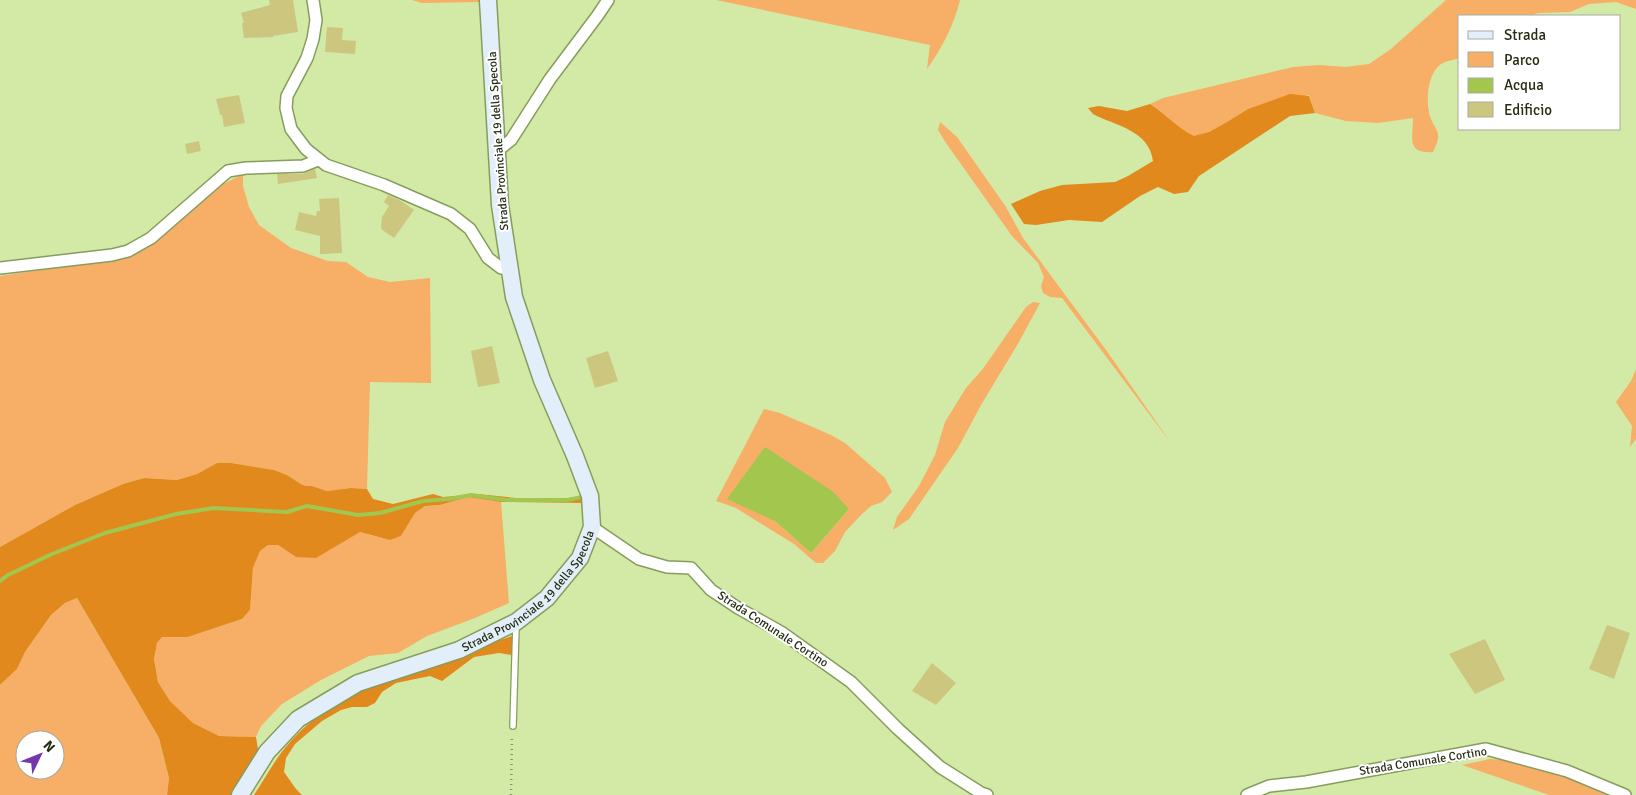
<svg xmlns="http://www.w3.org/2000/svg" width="1636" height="795" font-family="Signika,sans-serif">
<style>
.green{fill:#f7ae66;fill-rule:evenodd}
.forest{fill:#e1891d}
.water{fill:#a2c64e}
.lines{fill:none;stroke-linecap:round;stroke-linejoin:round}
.stream{stroke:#a2c64e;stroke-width:4}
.building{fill:#ccc67f}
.service-casing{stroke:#879d5d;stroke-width:8}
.minor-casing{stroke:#879d5d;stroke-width:14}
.secondary-casing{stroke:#879d5d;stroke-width:19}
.path{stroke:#839463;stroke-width:2.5;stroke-dasharray:1 4;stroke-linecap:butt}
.service{stroke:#fff;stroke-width:5.5}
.minor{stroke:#fff;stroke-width:11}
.secondary{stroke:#e2effa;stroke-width:16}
.labels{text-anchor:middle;stroke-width:4;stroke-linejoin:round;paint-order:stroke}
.street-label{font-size:12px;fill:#242c12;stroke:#fff}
</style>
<rect width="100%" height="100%" fill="#d2eaa6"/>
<!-- green -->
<path class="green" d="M412 0H482V2L422 3Z
M716 0H960C954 25 942 48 927 69L930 45Z
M1446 0H1636V9L1616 2 1589 4 1570 12 1538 13 1530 16H1460V58C1454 60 1446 61 1441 64 1428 73 1426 98 1429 112 1433 132 1445 128 1433 152 1406 154 1413 138 1413 118L1378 123 1346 121 1315 113 1309 95 1248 109 1227 122 1209 132 1194 137C1177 128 1166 114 1150 104L1163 98 1293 67 1319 65 1346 67 1369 64 1391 49Z
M940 122 957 137 1006 207 1023 238 1106 350 1171 443 1062 298 1050 297 1043 293 1041 286 1044 277 1038 263 1012 236 946 143 938 130Z
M243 174V186L249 207 259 225 291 248 328 261 346 262 368 277 390 282 430 278 431 383 370 382 367 489 351 488 327 491 312 486H306L301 484 287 475 274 470 231 463H217L197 474 177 480 144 478 123 484 75 505 0 547V276L111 260 131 256 154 242 173 228 186 213 219 186Z
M1033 302 1040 303 1019 342 981 405 958 448 909 519 893 530 897 517 919 486 935 455 945 422 966 388 982 370 1026 307Z
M1636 369V439L1630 447 1632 426 1616 402 1631 381Z
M764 409 780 413 831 435 845 443 885 478 892 492 882 502 871 506 861 515 845 532 835 551 823 563H816L794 544 736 508 716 501ZM849 509 811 553 775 521Z
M468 497 501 502 509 603 475 618 427 636 398 653 369 656 321 680 282 704 261 726 256 737 219 736 193 723 170 701 158 682 154 659 157 643 162 637H188L242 619 250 610 253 568 260 551 268 545H278L296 557 360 532 390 540 401 536 415 513 425 506 440 505Z
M77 598 159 738 169 778 167 795H0V685L17 669 25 652 51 615 65 603ZM25 740H55V770H25Z
M1490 759C1535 760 1572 778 1612 795H1549L1462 765Z"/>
<!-- forest -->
<path class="forest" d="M1290 94 1309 96 1315 113 1290 116 1199 176 1188 192 1174 194 1158 187 1140 196 1102 222 1069 220 1036 225 1024 224 1011 204 1040 191 1062 185 1115 182 1128 176 1153 161C1149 130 1116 126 1093 114L1088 108 1099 106 1127 111 1150 104C1166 114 1177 128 1194 136L1209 132 1227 122 1248 109Z
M217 463H231L274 470 287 475 301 484 306 486H312L327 491 351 488 367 489 373 499 393 504 433 494 443 497 478 494 516 498H568L584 496V503L501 502 468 497 440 505 425 506 415 513 401 536 390 540 360 532 316 558 296 557 278 545H268L260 551 253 568 250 610 242 619 188 637H162L157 643 154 659 158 682 170 701 193 723 219 736 256 737 259 755 234 795H167L169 778 159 738 77 598 65 603 51 615 25 652 17 669 0 685V547L75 505 123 484 144 478 177 480 197 474Z
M512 636V655L499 653 474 657 442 681 430 676 396 683 382 692 375 703 367 707H352L341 710 322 721 295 744 286 758 284 772 296 789 302 795H254C266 777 276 757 291 741 328 699 385 680 437 662 462 653 487 644 512 636Z"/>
<!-- water -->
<path class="water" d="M765 447 832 491 849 509 811 553 775 521 727 499Z"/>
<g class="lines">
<!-- stream -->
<path class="stream" d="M0 581 8 575 52 554 105 533 176 514 214 508 287 512 307 506 358 515 380 513 423 501 449 499 471 495 507 500H568L582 497"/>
</g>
<!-- building -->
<path class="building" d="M269 0H293L298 32 273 36V37L244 38 242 23H244L241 13 270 5Z
M327 27 343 28 342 40 356 41 355 54 325 52Z
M239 95 245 123 224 127 222 115H220L216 99Z
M199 141 201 151 187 154 185 144Z
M315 169 317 178 278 184 277 174H303Z
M388 195 401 201 414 210 394 238 381 229 382 217 389 206 384 202Z
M339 198 342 253 320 254V236L295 230 299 212 316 216 317 211H320L319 199Z
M492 346 500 383 478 387 471 351Z
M608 351 618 381 595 388 586 358Z
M1607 625 1630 633 1614 679 1589 669Z
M1485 639 1505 680 1475 694 1449 654Z
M932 663 956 683 936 705 912 691Z"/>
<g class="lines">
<defs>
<path id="service" d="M513 726 516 625"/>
<path id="minor" d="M313 0 316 20 313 39 307 58 287 96 286 108 291 129 306 149 326 165 384 185 451 214 470 229 488 258 501 268H510
M497 151 511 140 550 79 598 15 608 0
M0 268 112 255 128 251 151 238 228 171 246 168 303 166 318 160
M592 527 639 559 667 567 691 568 711 590 738 608 781 632 851 682 898 729 940 767 981 793 987 795
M1247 795 1269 786 1306 782 1486 749 1567 771 1625 795"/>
<g id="secondary">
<path id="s1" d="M240 795 267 752 298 719 358 683 459 650 516 622 547 598 580 558 592 527 590 496 575 456 542 380 514 297 500 205 488 0"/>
</g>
</defs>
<!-- service casing -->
<use href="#service" class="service-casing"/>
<!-- minor casing -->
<use href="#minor" class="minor-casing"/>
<!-- secondary casing -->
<use href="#secondary" class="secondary-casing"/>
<!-- path -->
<path class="path" d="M511 795 512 735"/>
<!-- service -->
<use href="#service" class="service"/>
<!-- minor -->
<use href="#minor" class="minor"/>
<!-- secondary -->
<use href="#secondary" class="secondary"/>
</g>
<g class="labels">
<!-- street labels -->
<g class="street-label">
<text transform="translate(498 141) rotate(-94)" y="4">Strada Provinciale 19 della Specola</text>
<text dy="4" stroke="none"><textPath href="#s1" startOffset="366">Strada Provinciale 19 della Specola</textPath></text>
<text transform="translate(773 629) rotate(33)" y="4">Strada Comunale Cortino</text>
<text transform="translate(1423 761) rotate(-9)" y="4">Strada Comunale Cortino</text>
</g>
</g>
<!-- legend -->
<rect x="1458" y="15" width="162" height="115" fill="#ffffff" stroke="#a7aba0"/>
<rect x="1468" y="31" width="25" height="8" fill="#e2effa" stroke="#a7aba0"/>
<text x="1504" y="40" font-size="15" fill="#242c12">Strada</text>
<rect x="1468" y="52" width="25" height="15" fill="#f7ae66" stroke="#a7aba0"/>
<text x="1504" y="65" font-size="15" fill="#242c12">Parco</text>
<rect x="1468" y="78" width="25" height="15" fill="#a2c64e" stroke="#a7aba0"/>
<text x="1504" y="90" font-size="15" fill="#242c12">Acqua</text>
<rect x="1468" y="102" width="25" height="15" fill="#ccc67f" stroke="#a7aba0"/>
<text x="1504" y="115" font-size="15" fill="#242c12">Edificio</text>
<!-- north arrow -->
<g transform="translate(40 755) rotate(47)"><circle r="24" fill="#ffffff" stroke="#a7aba0"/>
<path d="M0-4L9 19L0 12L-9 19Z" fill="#7336ab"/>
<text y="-8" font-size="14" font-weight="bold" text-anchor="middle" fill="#242c12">N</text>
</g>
</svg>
